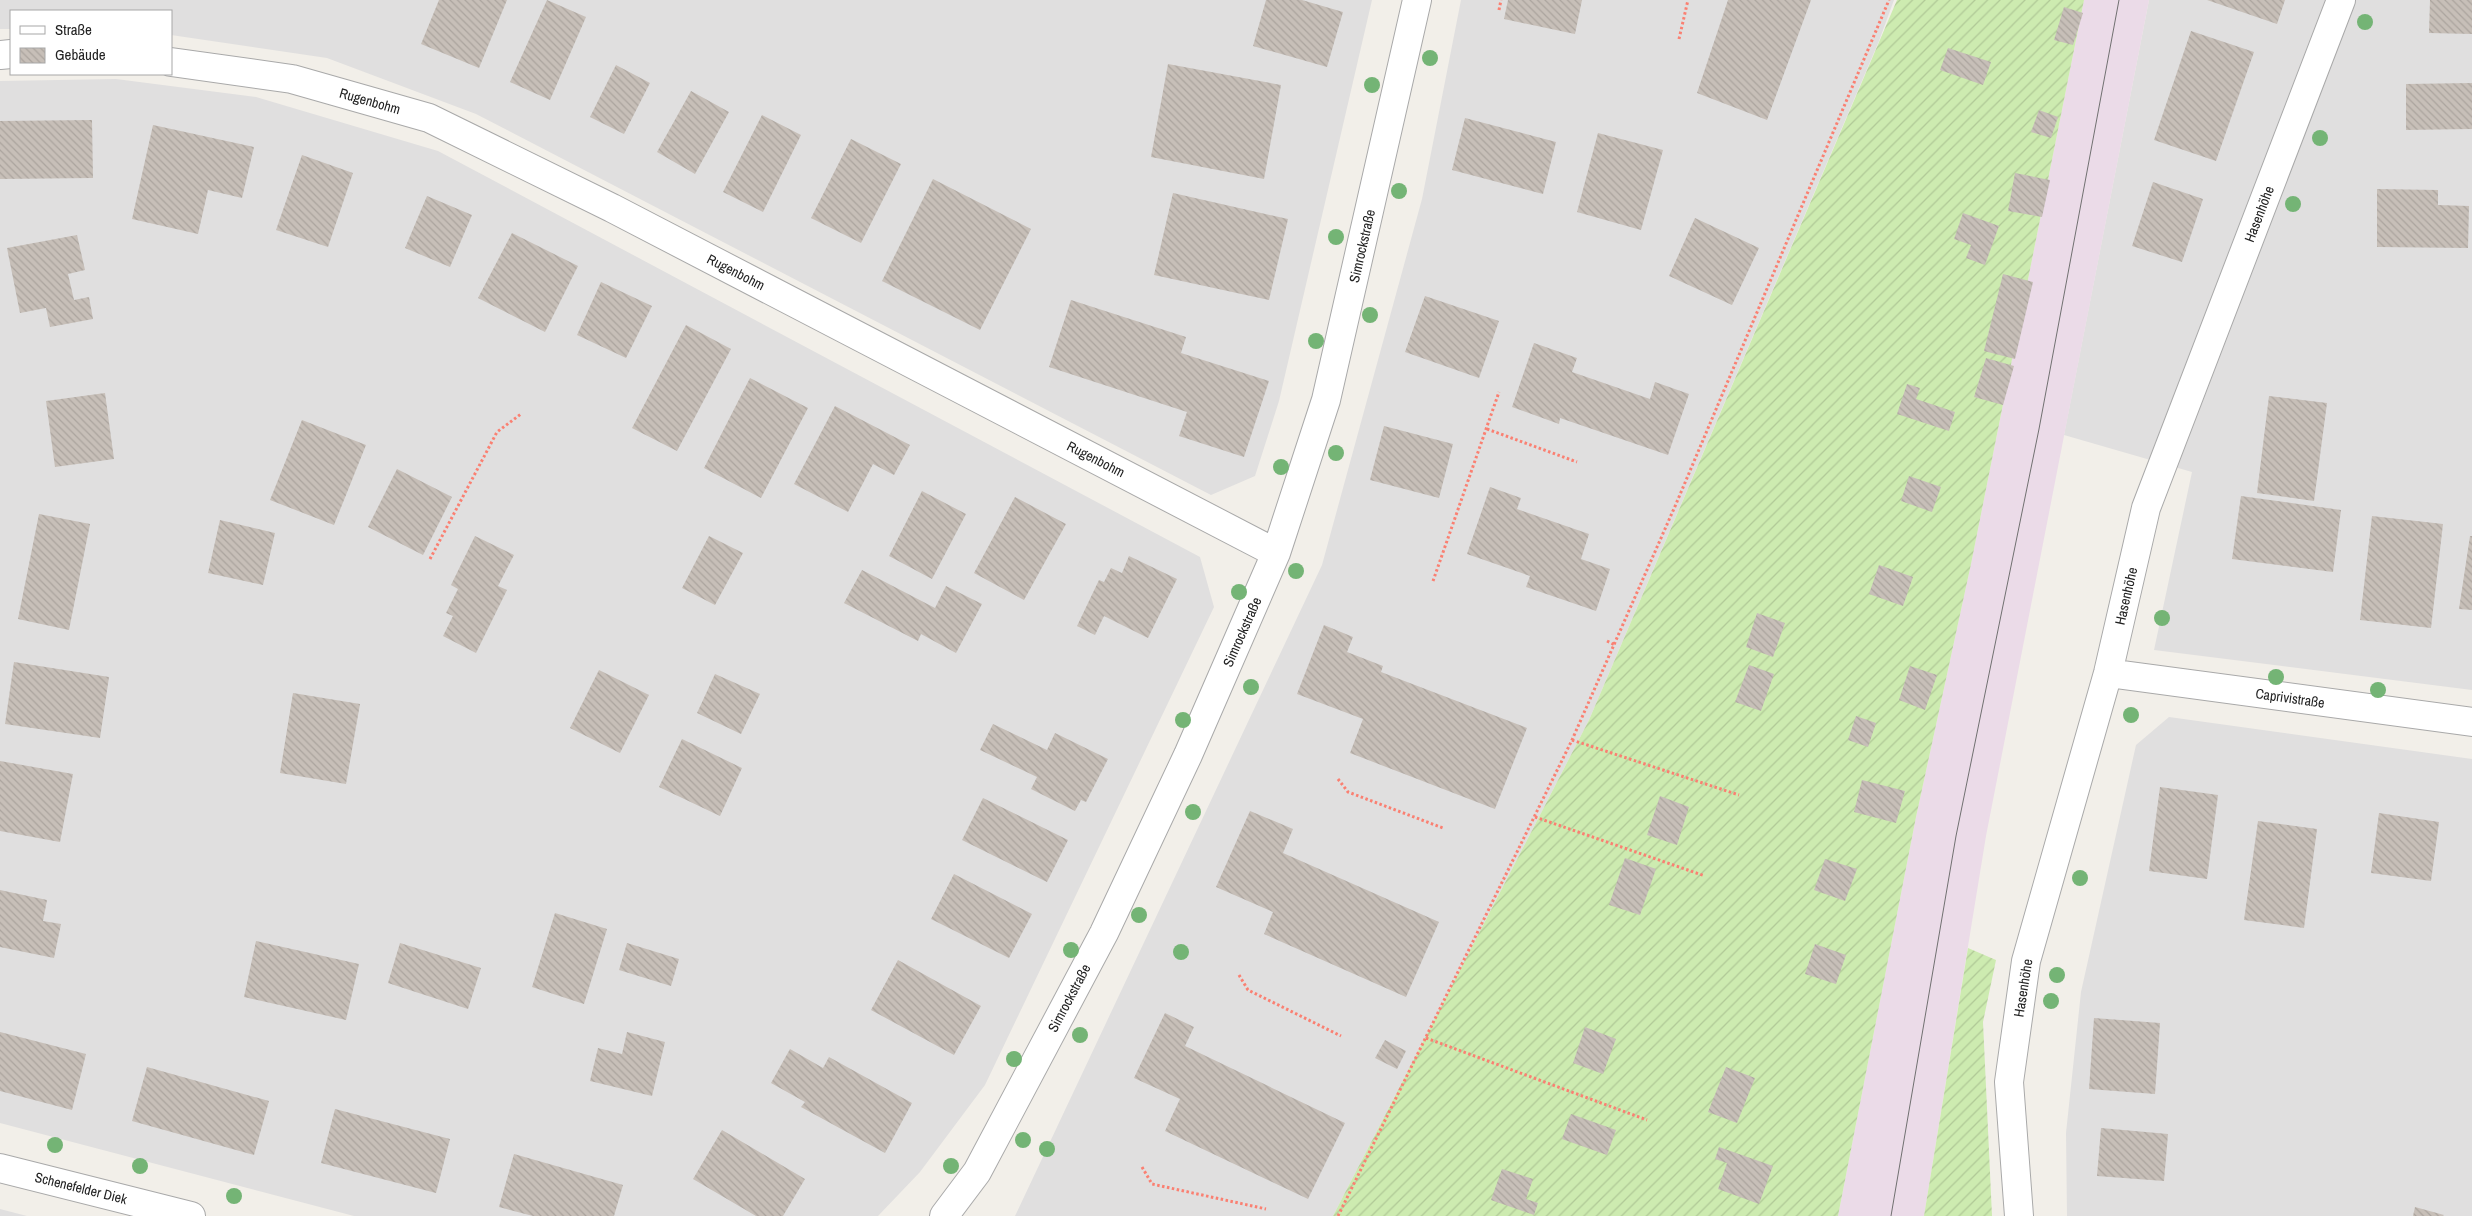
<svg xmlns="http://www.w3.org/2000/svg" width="2472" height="1216" font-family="'Archivo Narrow',sans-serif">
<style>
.residential{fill:#e0dfdf}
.industrial{fill:#ebdbe8}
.garden{fill:url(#garden-furrows)}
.building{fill:url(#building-back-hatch)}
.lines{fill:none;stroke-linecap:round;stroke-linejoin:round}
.street-casing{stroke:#a9a9a9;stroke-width:30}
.path{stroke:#fa8072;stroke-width:3;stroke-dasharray:2.5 2.5;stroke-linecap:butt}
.street{stroke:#fff;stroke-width:28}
.tram{stroke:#707070;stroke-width:1}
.tree{fill:#74b475}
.labels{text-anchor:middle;stroke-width:4;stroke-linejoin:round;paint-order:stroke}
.street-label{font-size:14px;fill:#222;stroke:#fff}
</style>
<defs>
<pattern id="garden-furrows" width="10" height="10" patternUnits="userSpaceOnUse" patternTransform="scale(1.25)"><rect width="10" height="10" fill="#cdebb0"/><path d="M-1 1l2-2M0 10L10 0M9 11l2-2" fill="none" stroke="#b0c997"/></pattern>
<pattern id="building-back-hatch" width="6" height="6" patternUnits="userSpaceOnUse" patternTransform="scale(1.25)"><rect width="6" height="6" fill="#c7bfb8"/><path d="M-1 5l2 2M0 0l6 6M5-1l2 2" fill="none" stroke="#aba49e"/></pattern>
</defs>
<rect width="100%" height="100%" fill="#f2efe9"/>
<!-- residential -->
<path class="residential" d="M0 0H1372L1279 401 1255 476 1211 495 476 114 327 58 171 35V11H11V29H0Z
M1461 0H1894L1879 41 1589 720 1333 1216H1015L1322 565 1422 199Z
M2149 0H2472V690L2154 650 2192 472 2064 435Z
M116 79 256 97 438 151 1200 557 1214 607 985 1085 920 1172 878 1216H354L0 1123V81Z
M2169 717 2472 759V1216H2067L2066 1133 2081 992 2136 745Z
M0 1209 27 1216H0Z"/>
<!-- industrial -->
<path class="industrial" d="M2084 0H2149L1986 836 1924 1216H1838L1916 817 1971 564Z"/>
<!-- garden -->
<path class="garden" d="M1897 0H2084L1971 564 1916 817 1838 1216H1333L1589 720Z
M1968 948 1996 960 1983 1022 1992 1216H1924Z"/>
<!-- building -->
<path class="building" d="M439 0H507L479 68 421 44Z
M547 0 586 17 550 100 510 82Z
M1266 0H1302L1343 12 1327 67 1253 46Z
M1508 0H1582L1575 34 1504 19Z
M1728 0H1811L1767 120 1697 93Z
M2207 0H2285L2277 24Z
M2430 0H2472V34L2429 33Z
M2064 7 2083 13 2073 45 2054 40Z
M2191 31 2254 52 2216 161 2154 140Z
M1948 48 1991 62 1983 85 1940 70Z
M1168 64 1281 85 1264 179 1151 157Z
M616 65 650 83 624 134 590 117Z
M2472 83V129L2406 130V84Z
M691 91 729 112 695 174 657 152Z
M2039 110 2058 117 2051 138 2031 132Z
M762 115 801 135 763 212 723 192Z
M1465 118 1556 142 1543 194 1452 170Z
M92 120 93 178 0 179V121Z
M153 125 254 147 242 198 208 190 198 234 132 219Z
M1598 133 1663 150 1641 230 1577 212Z
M851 139 901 164 861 243 811 218Z
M302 155 353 173 328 247 276 230Z
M2015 173 2050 180 2042 217 2008 211Z
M933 179 1031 229 980 330 882 281Z
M2153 182 2203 199 2182 262 2132 246Z
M2377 189 2438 190V205L2469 206 2468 248 2377 247Z
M1173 193 1288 219 1269 300 1154 275Z
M427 196 472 215 450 267 405 248Z
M1963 213 1999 226 1985 265 1966 258 1971 245 1954 239Z
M1695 218 1759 248 1732 305 1669 276Z
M512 233 578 266 545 332 478 298Z
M77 235 85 270 68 274 74 300 89 297 93 319 50 327 46 308 20 313 7 248Z
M2003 274 2033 282 2015 359 1984 351Z
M601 282 652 306 626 358 577 335Z
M1425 296 1499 321 1479 378 1405 352Z
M1071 300 1186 337 1181 353 1269 381 1244 457 1179 436 1187 412 1049 367Z
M686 325 731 349 677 451 632 428Z
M1534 343 1577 358 1572 372 1650 399 1655 382 1689 394 1668 455 1560 418 1559 424 1512 407Z
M1986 358 2014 366 2003 405 1974 397Z
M750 378 808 408 761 498 704 468Z
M1907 384 1920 388 1916 399 1955 412 1949 431 1897 414Z
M105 393 114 459 55 467 46 401Z
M2269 396 2327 403 2314 501 2257 493Z
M835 406 910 445 894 475 873 464 848 512 794 484Z
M302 420 366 445 334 525 270 500Z
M1384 426 1453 444 1439 498 1370 480Z
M397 469 452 497 423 555 368 527Z
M1909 476 1941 487 1932 512 1901 501Z
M1490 487 1521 498 1517 509 1589 534 1581 559 1610 569 1596 611 1526 587 1530 576 1467 554Z
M922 491 966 514 932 579 889 556Z
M2241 496 2341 510 2333 572 2232 559Z
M1015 497 1066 524 1024 600 974 573Z
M39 514 90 524 69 630 18 619Z
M2372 516 2443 524 2431 628 2360 620Z
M220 520 275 533 263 585 208 573Z
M475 536 514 555 498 586 507 590 476 653 443 636 453 616 446 613 458 589 451 585Z
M709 536 743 553 715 605 682 588Z
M2470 536H2472V610L2459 609Z
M1129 556 1177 579 1148 638 1104 616 1095 635 1077 626 1099 580 1104 582 1111 568 1122 573Z
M1879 565 1913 577 1903 606 1869 594Z
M862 570 935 608 946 586 982 604 956 653 921 634 918 641 844 603Z
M1757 613 1785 623 1773 657 1746 647Z
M1324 625 1353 637 1347 652 1383 666 1381 672 1527 728 1495 809 1350 753 1363 719 1297 694Z
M14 662 109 677 100 738 5 724Z
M1749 665 1774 674 1761 711 1735 702Z
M1910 666 1937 675 1925 710 1899 700Z
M599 670 649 695 620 753 570 728Z
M715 674 760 694 741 734 697 713Z
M293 693 360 704 346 784 280 773Z
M1856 716 1876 723 1868 747 1848 740Z
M993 724 1047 750 1055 733 1108 759 1086 802 1081 800 1075 811 1031 789 1037 777 980 750Z
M682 739 742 768 720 816 659 787Z
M0 761 73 774 60 842 0 831Z
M1862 780 1905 791 1896 823 1854 812Z
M2160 787 2218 795 2207 879 2149 871Z
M1660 796 1689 807 1677 845 1647 835Z
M983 798 1068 840 1047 882 962 840Z
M1250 811 1293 829 1283 853 1439 922 1406 997 1264 934 1273 912 1216 887Z
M2379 813 2439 822 2431 881 2371 873Z
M2258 821 2317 829 2304 928 2244 920Z
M1625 858 1656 869 1640 915 1609 905Z
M1825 859 1857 869 1845 901 1814 890Z
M954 874 1032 914 1009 958 931 919Z
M0 890 47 900 43 921 61 924 54 958 0 947Z
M555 913 607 929 584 1004 532 987Z
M256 941 359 964 346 1020 244 997Z
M400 943 481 968 468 1009 388 983Z
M627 943 679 959 671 986 619 970Z
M1815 944 1846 955 1836 984 1805 974Z
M898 960 981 1006 954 1055 871 1010Z
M1165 1013 1194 1027 1185 1046 1345 1123 1308 1199 1165 1131 1180 1099 1134 1078Z
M2094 1018 2160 1023 2155 1094 2089 1089Z
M1585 1027 1616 1039 1603 1074 1573 1063Z
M0 1032 86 1054 72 1110 0 1091Z
M627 1032 665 1042 652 1096 590 1081 598 1048 622 1054Z
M1385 1040 1406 1051 1397 1069 1375 1058Z
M790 1049 823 1068 829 1057 912 1103 885 1153 801 1107 805 1102 771 1083Z
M147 1067 269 1101 254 1155 132 1121Z
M1726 1067 1755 1078 1737 1123 1708 1112Z
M335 1109 450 1139 436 1193 321 1163Z
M1571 1114 1616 1130 1607 1155 1562 1139Z
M2101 1128 2168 1134 2164 1181 2097 1176Z
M722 1130 805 1179 783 1216H756L693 1179Z
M1719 1147 1773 1166 1759 1204 1718 1189 1727 1163 1715 1159Z
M514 1154 623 1185 614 1216H533L499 1207Z
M1502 1169 1533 1179 1526 1199 1538 1203 1534 1215 1491 1200Z
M2415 1207 2444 1215 2443 1216H2413Z"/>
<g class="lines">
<defs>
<path id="street" d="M0 55 11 54
M171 62 292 79 429 118 612 208 1276 553
M2108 673 2472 722
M0 1168 191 1216
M944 1216 977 1172 1104 933 1188 755 1276 553 1326 400 1417 0
M2019 1216 2009 1082 2026 961 2108 673 2146 508 2341 0"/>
</defs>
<!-- street casing -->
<use href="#street" class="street-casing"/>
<!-- path -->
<path class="path" d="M1499 10 1501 0
M1679 39 1688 0
M1487 429 1577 462
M430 559 497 432 521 414
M1433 581 1499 392
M1607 641 1615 645
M1572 740 1739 795
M1338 779 1348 792 1443 828
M1535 817 1705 876
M1239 975 1248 990 1341 1036
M1426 1038 1647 1120
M1142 1167 1152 1184 1266 1209
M1338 1216 1572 740 1676 504 1889 0"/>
<!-- street -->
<use href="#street" class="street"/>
<!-- tram -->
<path class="tram" d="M1891 1216 1956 836 2039 429 2119 0"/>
</g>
<!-- trees -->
<g class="tree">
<circle cx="2365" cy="22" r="8"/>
<circle cx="1430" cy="58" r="8"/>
<circle cx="1372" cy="85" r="8"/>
<circle cx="2320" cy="138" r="8"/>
<circle cx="1399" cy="191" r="8"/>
<circle cx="2293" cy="204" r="8"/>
<circle cx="1336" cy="237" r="8"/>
<circle cx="1370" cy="315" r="8"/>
<circle cx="1316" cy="341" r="8"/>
<circle cx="1336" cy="453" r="8"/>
<circle cx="1281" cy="467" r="8"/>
<circle cx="1296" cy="571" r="8"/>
<circle cx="1239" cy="592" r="8"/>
<circle cx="2162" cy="618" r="8"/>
<circle cx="2276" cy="677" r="8"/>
<circle cx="1251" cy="687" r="8"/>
<circle cx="2378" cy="690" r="8"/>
<circle cx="2131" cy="715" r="8"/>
<circle cx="1183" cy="720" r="8"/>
<circle cx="1193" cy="812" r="8"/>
<circle cx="2080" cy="878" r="8"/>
<circle cx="1139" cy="915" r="8"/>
<circle cx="1071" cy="950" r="8"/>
<circle cx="1181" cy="952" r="8"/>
<circle cx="2057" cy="975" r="8"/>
<circle cx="2051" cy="1001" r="8"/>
<circle cx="1080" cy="1035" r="8"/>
<circle cx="1014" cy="1059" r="8"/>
<circle cx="1023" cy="1140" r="8"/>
<circle cx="55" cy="1145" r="8"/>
<circle cx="1047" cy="1149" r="8"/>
<circle cx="140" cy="1166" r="8"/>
<circle cx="951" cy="1166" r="8"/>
<circle cx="234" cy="1196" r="8"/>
</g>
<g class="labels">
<!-- street labels -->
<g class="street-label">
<text transform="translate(370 101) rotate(16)" y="5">Rugenbohm</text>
<text transform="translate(2259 214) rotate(-69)" y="5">Hasenhöhe</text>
<text transform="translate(1362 246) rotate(-77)" y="5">Simrockstraße</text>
<text transform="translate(736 272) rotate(27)" y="5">Rugenbohm</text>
<text transform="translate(1096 459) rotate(27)" y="5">Rugenbohm</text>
<text transform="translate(2126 596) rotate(-77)" y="5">Hasenhöhe</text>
<text transform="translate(1242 632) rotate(-66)" y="5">Simrockstraße</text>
<text transform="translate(2290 698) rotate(8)" y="5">Caprivistraße</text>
<text transform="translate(2023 988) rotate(-81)" y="5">Hasenhöhe</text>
<text transform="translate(1069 998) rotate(-62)" y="5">Simrockstraße</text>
<text transform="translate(81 1188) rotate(14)" y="5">Schenefelder Diek</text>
</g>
</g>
<!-- legend -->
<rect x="10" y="10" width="162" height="65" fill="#ffffff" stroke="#a7a7a7"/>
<rect x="20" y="26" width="25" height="8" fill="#ffffff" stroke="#a7a7a7"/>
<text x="55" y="35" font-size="15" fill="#222222">Straße</text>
<rect x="20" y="48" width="25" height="15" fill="url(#building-back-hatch)" stroke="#a7a7a7"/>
<text x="55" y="60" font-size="15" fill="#222222">Gebäude</text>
</svg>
